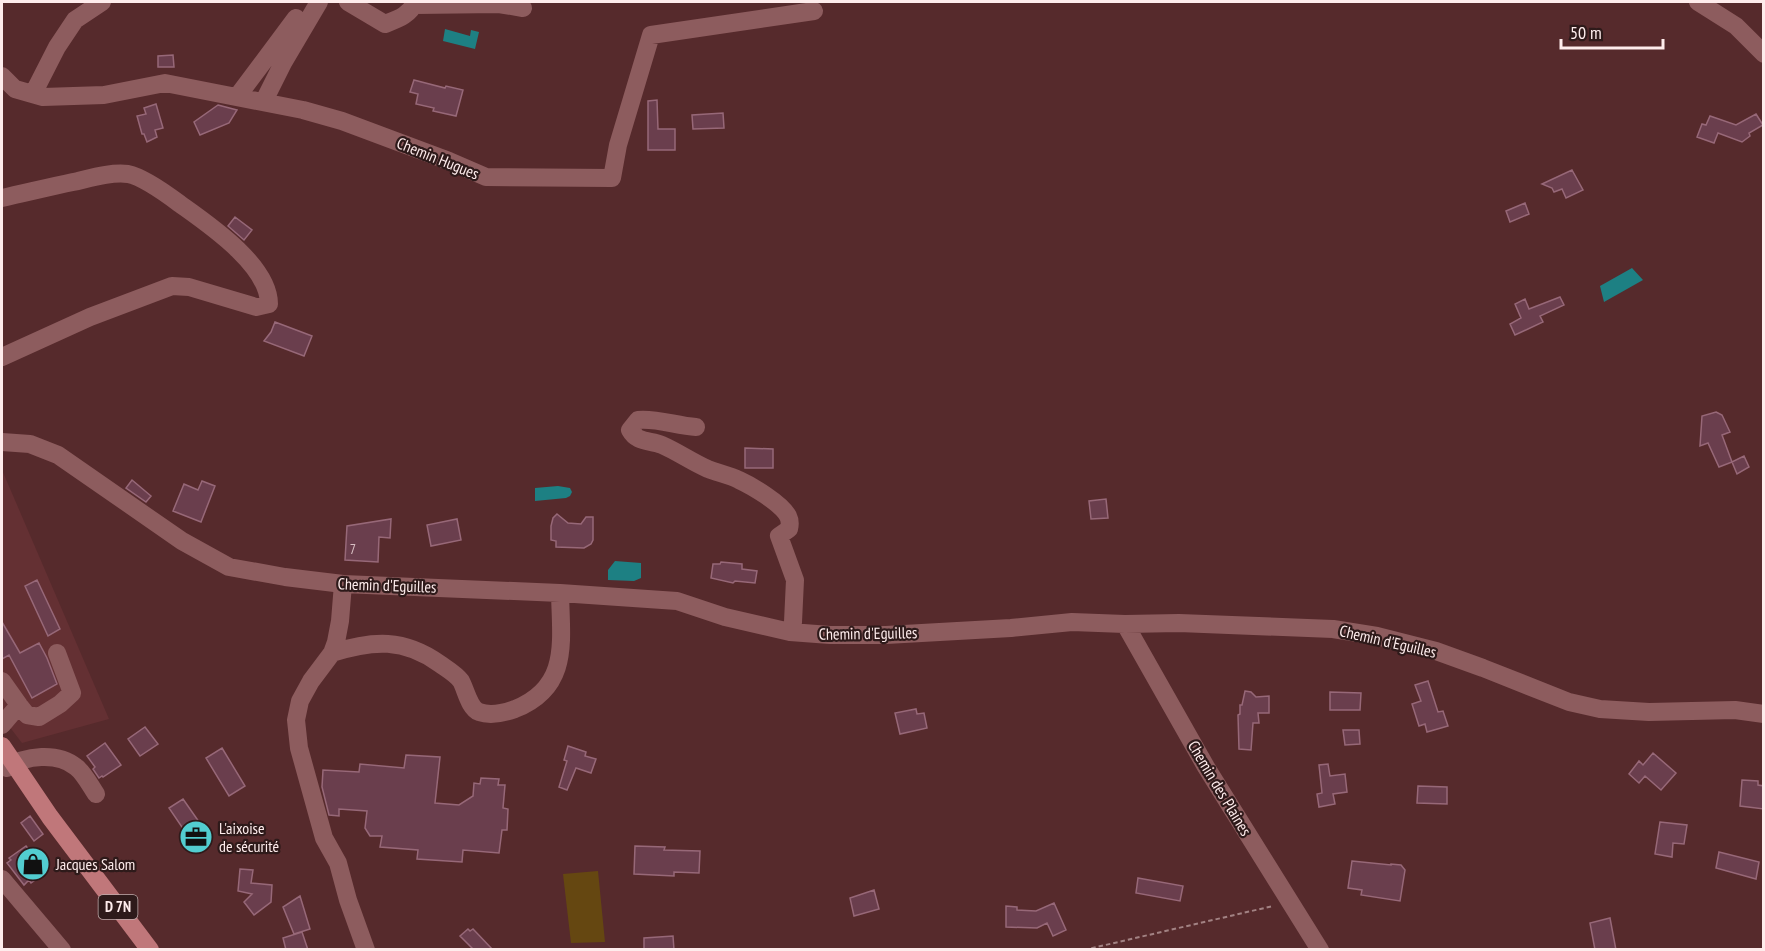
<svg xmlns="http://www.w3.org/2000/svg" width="1765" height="951" font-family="'PT Sans Narrow',sans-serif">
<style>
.built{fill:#643033}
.green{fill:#654711}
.water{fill:#1d8083}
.building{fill:#6a3e4d;stroke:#976878;stroke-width:1.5}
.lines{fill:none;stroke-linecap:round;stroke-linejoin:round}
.path{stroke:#a28283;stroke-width:2;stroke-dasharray:4.5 3;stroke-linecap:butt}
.minor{stroke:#8d5c5e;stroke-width:18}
.major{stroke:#c0777a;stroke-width:18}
.labels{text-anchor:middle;stroke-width:4.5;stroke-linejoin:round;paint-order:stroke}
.number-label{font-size:14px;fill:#d9c0c4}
.shield{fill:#2e1a1a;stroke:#c0adad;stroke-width:1.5}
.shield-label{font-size:15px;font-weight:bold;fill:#feecec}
.street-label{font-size:16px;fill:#feecec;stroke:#2e1a1a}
.poi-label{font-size:16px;fill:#feecec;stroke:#2e1a1a;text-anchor:start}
</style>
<rect width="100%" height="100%" fill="#562a2c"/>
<!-- built -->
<path class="built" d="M2 470 109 719 22 743 2 717Z"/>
<!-- green -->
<path class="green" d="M598 871 605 942 571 943 563 874Z"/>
<!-- water -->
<path class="water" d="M445 29 470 36 471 30 479 32 475 49 443 41Z
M1632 268 1643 280 1604 302 1600 286Z
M558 486 570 488 572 492 570 496 566 498 535 501V488Z
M615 561 641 563V578L634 581 608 580V570Z"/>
<!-- building -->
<path class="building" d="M173 55 174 67H158V56Z
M414 80 445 88 446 86 463 90 456 116 433 111 434 108 416 104 418 94 410 92Z
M657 100 658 129H675V150H648V101Z
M156 104 163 128 155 130 157 137 147 142 144 134H142L137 116 146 114 144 108Z
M218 105 237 110 229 123 200 135 194 122Z
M723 113 724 128 693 129 692 115Z
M1756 114 1763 125 1749 133 1750 136 1742 142 1718 133 1714 143 1697 137 1702 124 1706 125 1710 116 1736 125Z
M1572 170 1583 190 1566 198 1562 189 1554 192 1552 188 1542 184Z
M1525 203 1529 214 1510 222 1506 211Z
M235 217 252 230 244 240 228 226Z
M1560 297 1564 305 1540 316 1543 322 1515 335 1510 324 1521 318 1515 304 1525 299 1529 309Z
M275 322 312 336 304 356 264 341 271 332Z
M1716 412 1722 415 1730 432 1722 435 1732 462 1744 456 1749 467 1737 474 1732 462 1719 467 1708 443 1700 446 1702 416Z
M745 448 773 449V468H745Z
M132 480 151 496 146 502 126 488Z
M202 481 215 486 201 522 173 511 184 484 198 490Z
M1106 499 1108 518 1091 519 1089 501Z
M557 514 568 523 581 524 586 517H593V540L591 544 584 548 556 547V541L551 540V526L553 518Z
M391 519 390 538 379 537 378 562 345 560 347 526Z
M457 519 461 540 431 546 427 525Z
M721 562 742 564V569L757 571 755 583 735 581 733 583 711 578 713 564H720Z
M37 580 60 629 48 636 25 586Z
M2 622 20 653 39 643 47 658 57 684 32 698 9 655 2 659Z
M1428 681 1438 712 1443 711 1448 726 1427 732 1425 724 1419 726 1412 704 1421 701 1415 685Z
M1245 691 1251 692 1256 697 1269 696V713H1258L1259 723H1253L1251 750 1239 749 1238 715 1240 714V705H1242Z
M1330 692 1361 693 1360 710H1330Z
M916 709 917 714 924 713 927 728 900 734 895 713Z
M145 727 158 744 140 756 128 739Z
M1343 730H1359L1360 744 1345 745Z
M105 743 121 765 103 777 102 776 99 778 93 769 95 767 87 756Z
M568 746 586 752 585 756 596 759 591 773 576 768 567 790 559 787 567 761 564 760Z
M222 748 245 786 229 796 206 758Z
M1653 753 1676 773 1661 790 1645 776 1639 783 1629 774 1639 761 1643 765Z
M406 755 440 757 435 803 459 805 473 796 474 783 480 784 481 778 499 779 498 785H505L503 808 508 809 507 830H502L499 853 463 850 462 862 417 859 418 850 380 847 382 836H370L365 828 367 811 339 809V816L329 815 322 787 323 770 359 772 360 764 404 768Z
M1328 764 1330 776 1345 774 1347 792 1333 794 1335 804 1319 807 1317 794 1322 793 1319 765Z
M1742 780 1758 781V785L1764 786V809L1740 806Z
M1418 786 1447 787V804L1417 803Z
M183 799 211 839 199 846 191 834 188 836 169 808Z
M30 816 43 834 34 841 21 823Z
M1660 822 1687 825 1684 844 1673 843 1672 857 1655 854Z
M26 846 46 872 31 883 29 880 24 885 7 863 11 860 9 858Z
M635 846 665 847 664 850 700 851 699 873 674 872V876L634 874Z
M1719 852 1759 862 1756 879 1716 868Z
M1352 861 1391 865V864L1401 865 1405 870 1400 901 1361 895 1362 890 1348 888Z
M240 869 253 870 251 883 272 885 271 902 254 915 244 902 252 894 238 891Z
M1138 878 1183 886 1180 901 1136 893Z
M874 890 879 909 854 916 850 898Z
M300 896 310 929 294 934 283 907Z
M1054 903 1066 930 1053 936 1047 923 1037 928 1006 927V906L1017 907V910L1036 911Z
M1610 918 1616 950H1595L1590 923Z
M468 929 470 931 473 929 493 950H474L460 936Z
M302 932 308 950H286L283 938Z
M673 936 674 950H644V938Z"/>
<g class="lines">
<!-- path -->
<path class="path" d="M1084 950 1273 906"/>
<!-- minor -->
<path class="minor" d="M348 2 385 24C398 19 410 15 415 2
M1698 2 1736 26 1764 54
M415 5 499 4 523 8
M2 76 15 89 43 97 104 95 165 83 303 110 342 121 449 161 486 177 612 178 618 145 651 35 814 11
M33 94 57 47 75 20 102 2
M237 97 296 18
M264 101 283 63 319 2
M2 198C25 193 49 187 73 182 91 178 110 172 128 174 143 177 168 195 180 204 208 224 269 265 269 304L256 307 189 287 172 286 90 317 2 357
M696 427C677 426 657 418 638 420L630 430C637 443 650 440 662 445 678 452 692 462 708 469 718 473 729 475 739 480 752 486 781 503 788 516 790 520 790 525 789 529L779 536 795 580 793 622 790 632
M2 442 30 444 58 455 182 541 229 567 285 577 343 584 560 593 677 601 725 617 790 632 830 635H886L1011 628 1072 622 1125 624 1179 623 1333 629 1377 636 1436 651 1483 668 1569 702 1600 709 1649 712 1735 710 1764 714
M343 584 340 621 336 642 332 653 311 681 300 701 296 720 299 748 324 838 338 863 348 900 366 950
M1125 624 1206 767 1320 950
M332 653C373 640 404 638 440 664 447 669 456 674 461 681 466 690 469 708 479 712 490 716 504 713 515 709 570 687 561 642 560 593
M2 681 19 705 2 725
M19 705 27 715 39 717 60 704 72 693 57 653
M7 768C25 755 58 752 76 767 84 773 90 785 96 794
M2 879 62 950"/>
<!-- major -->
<path class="major" d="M2 746 50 817 150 950"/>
</g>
<!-- icons -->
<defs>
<symbol id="office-disc" viewBox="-11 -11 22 22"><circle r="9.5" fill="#52cdd0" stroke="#2e1a1a"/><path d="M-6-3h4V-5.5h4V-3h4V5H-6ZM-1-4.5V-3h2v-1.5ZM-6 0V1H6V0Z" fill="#111"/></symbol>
<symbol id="shop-disc" viewBox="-11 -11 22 22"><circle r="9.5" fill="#52cdd0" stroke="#2e1a1a"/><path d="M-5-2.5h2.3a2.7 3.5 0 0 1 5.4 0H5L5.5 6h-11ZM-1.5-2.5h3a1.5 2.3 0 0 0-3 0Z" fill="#111"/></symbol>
</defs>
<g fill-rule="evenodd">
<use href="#office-disc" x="177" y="818" width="38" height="38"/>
<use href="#shop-disc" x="14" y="845" width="38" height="38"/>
</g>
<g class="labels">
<!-- number labels -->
<g class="number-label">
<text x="353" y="554">7</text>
</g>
<!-- shield labels -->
<rect class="shield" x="98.5" y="895" width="39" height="24" rx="4.5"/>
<g class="shield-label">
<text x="118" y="912">D 7N</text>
</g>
<!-- street labels -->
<g class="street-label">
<text transform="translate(438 158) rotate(22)" y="6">Chemin Hugues</text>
<text transform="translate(387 585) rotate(2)" y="6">Chemin d'Eguilles</text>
<text transform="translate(868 633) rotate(-1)" y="6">Chemin d'Eguilles</text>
<text transform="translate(1388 641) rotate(13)" y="6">Chemin d'Eguilles</text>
<text transform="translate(1220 788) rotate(59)" y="6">Chemin des Plaines</text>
</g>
<!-- poi labels -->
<g class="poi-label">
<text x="219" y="834">L'aixoise<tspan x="219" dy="18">de sécurité</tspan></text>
<text x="56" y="870">Jacques Salom</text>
</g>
</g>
<!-- border -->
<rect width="1765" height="951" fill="none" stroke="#feecec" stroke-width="6"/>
<!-- scale -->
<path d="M1561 39v9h102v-9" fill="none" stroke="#feecec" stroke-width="3"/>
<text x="1570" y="39" font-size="18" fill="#feecec" stroke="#2e1a1a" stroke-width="4.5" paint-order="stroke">50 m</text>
</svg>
